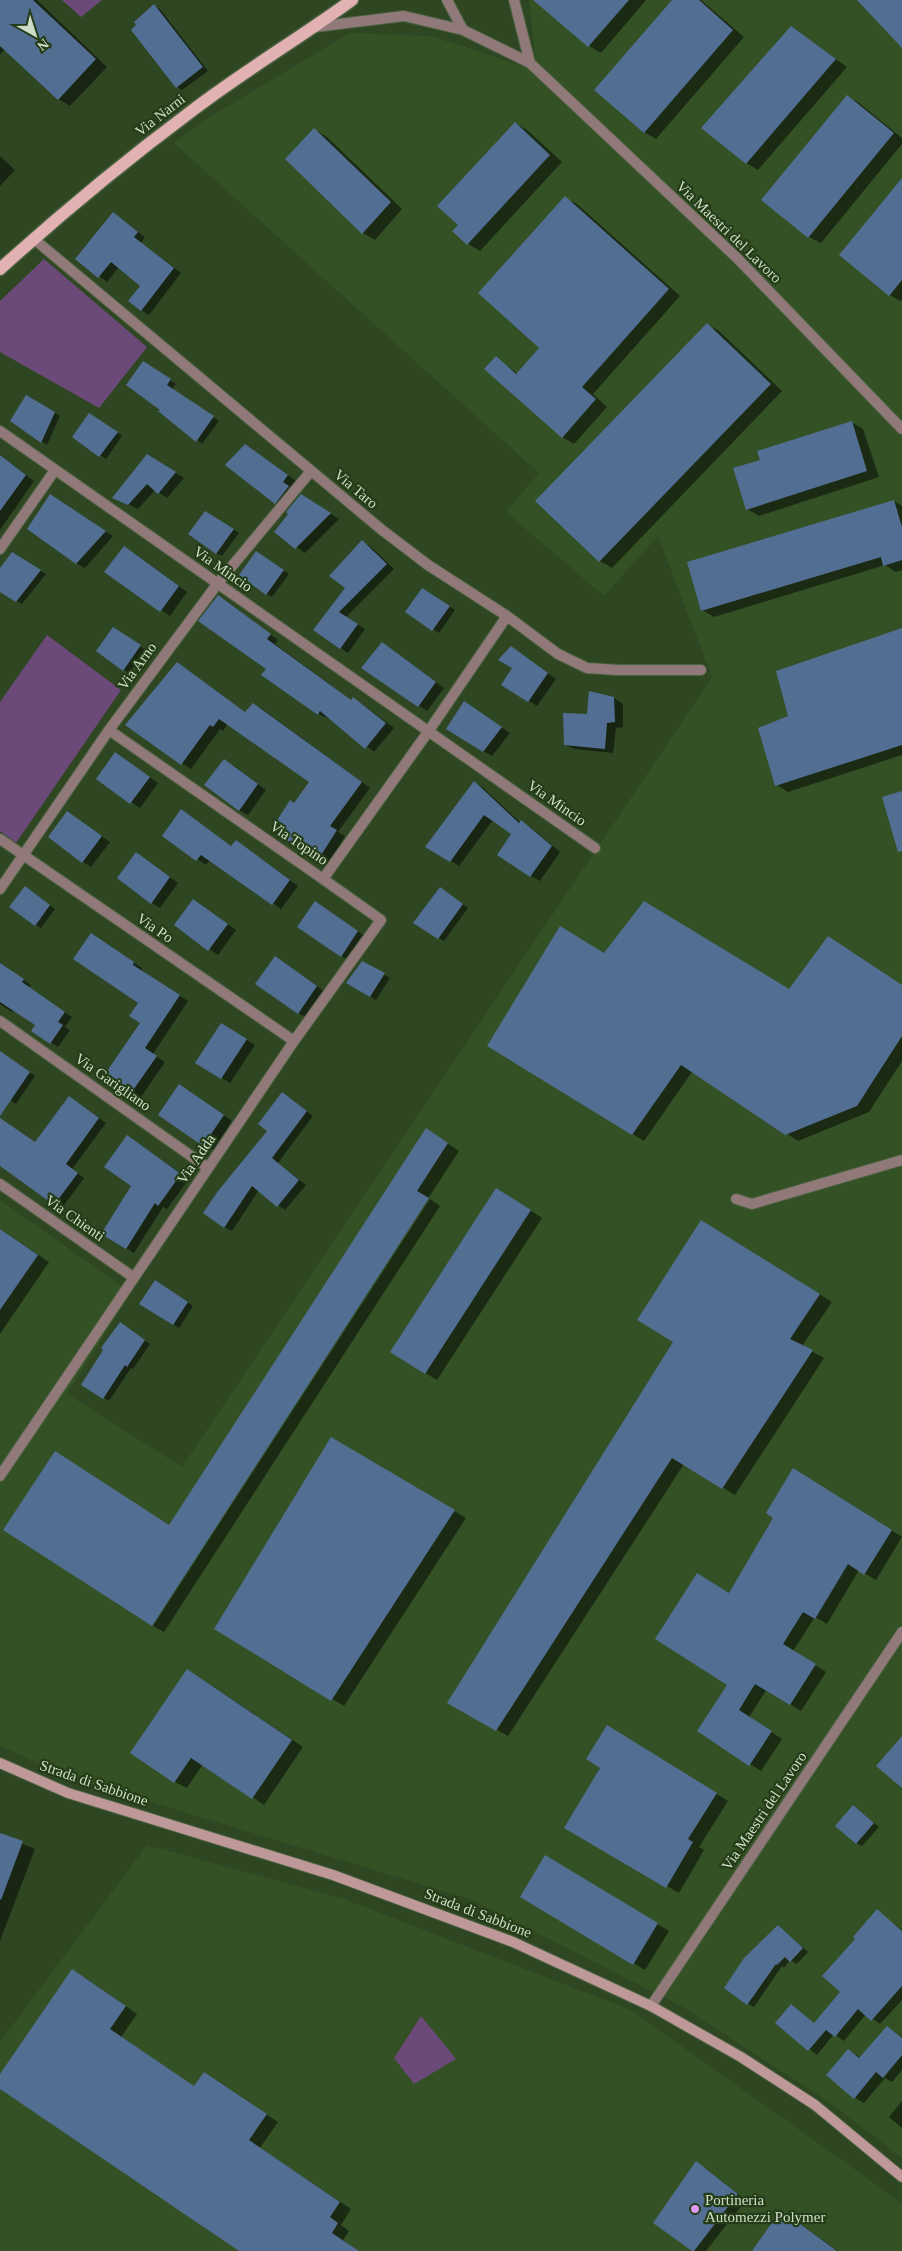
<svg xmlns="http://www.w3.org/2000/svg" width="902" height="2251" font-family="'Times New Roman',serif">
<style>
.built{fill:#335125}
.green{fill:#6b4978}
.shadow{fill:#0007}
.building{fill:#526e93}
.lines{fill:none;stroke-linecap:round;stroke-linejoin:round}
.minor-casing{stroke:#4b6240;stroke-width:12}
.secondary-casing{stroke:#4b6240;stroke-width:12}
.primary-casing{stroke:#4b6240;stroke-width:15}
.minor{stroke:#91797a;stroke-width:10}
.secondary{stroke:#bf999a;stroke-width:10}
.primary{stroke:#e2b1b2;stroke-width:12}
.poi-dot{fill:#dc99f5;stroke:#243d18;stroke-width:2}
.labels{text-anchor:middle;stroke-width:4.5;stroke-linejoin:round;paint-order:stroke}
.street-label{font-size:15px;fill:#cfdec8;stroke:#243d18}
.poi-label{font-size:15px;fill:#cfdec8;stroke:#243d18;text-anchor:start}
</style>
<rect width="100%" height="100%" fill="#2e4722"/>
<!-- built -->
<path class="built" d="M529 0H902V2158L832 2104 681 2006 470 1899 78 1780 0 1746V1200L131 1293 67 1394 182 1467 712 677 658 536 604 596 506 512 539 473 174 143 203 121 350 33 431 36 537 71Z
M147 1845 344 1899 631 2010 902 2203V2251H0V2042Z"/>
<!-- green -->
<path class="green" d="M62 0H102L81 17Z
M44 259 147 347 99 408 0 352V301Z
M47 635 121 690 16 843 0 831V702Z
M421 2016 456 2059 414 2084 394 2058Z"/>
<!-- shadow -->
<path class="shadow" d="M0 0H37L107 67 70 106 58 99 5 49 0 55Z
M548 0H646L601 53 589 46 543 7Z
M674 0H701L744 37 656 139 644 132Z
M154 6 160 9 208 71 182 90 177 87Z
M791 27 847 67 758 170 746 163Z
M847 96 859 103 902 138V144L821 243 809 237 763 199Z
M515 123 527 130 562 162 480 251 468 244 459 225Z
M315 130 327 137 402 209 375 240 363 233 287 159Z
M0 156 15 170 0 186Z
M902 180V299L900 301 890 295Z
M565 198 577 204 680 296 593 394 607 407 574 444 562 437 496 358 518 374 541 348Z
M114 214 145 237 141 243 181 273 149 315 141 310 142 286 119 267 107 282 77 259Z
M707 324 719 331 782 391 612 568 600 561Z
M143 363 176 384 172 389 219 421 202 444 163 410Z
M26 396 60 416 47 445 11 421Z
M95 418 122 436 106 459 74 437Z
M851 422 863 429 879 477 759 516 747 509 761 461Z
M245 445 296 481 291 488 284 508 275 503Z
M0 455 34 481 0 530Z
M156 461 184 478 167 498 155 490 138 509 123 502Z
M59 500 113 536 85 568 76 563Z
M310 501 339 519 305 553 275 532 289 514Z
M894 501 902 506V570L896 572 885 565 714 617 702 610Z
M206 512 239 533 222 556 216 553Z
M362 542 370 546 394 569 346 617 365 629 348 653 315 630 346 588Z
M134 553 187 592 170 616 106 571Z
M262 556 289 574 272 597 267 594Z
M18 557 46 574 22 604 0 591V571Z
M428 593 455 610 439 633 407 611Z
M226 601 278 640 275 644 352 701 353 699 361 703 394 728 374 752 328 716 327 718 318 714 268 669Z
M113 629 146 650 129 673 124 670Z
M902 629V755L788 792 777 785 789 716Z
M511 647 556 679 537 706 502 684 514 668Z
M391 649 444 688 427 711 363 667Z
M177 663 246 713 253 704 262 709 370 788 338 832 345 836 328 864 272 830 311 782 228 723 223 731 220 729 191 769 127 725Z
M614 698 623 704V727L616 728 613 753 574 749 565 744Z
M473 708 510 733 492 756 483 751Z
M116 754 158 783 140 808 98 778Z
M233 765 266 790 248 815 239 810Z
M475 783 483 788 521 823 530 827 560 852 540 881 531 876 513 834 493 820 459 866 427 846Z
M182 811 232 847 236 841 245 847 298 886 281 909 210 860 206 865 164 836Z
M67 812 110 842 91 867 83 862Z
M136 853 178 883 160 908 152 903Z
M31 891 55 909 41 928 36 925Z
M446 892 468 908 444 941 415 923Z
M194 900 236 930 218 955 176 925Z
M324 908 366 937 350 961 341 956Z
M100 940 142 968 141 971 188 1001 153 1054 165 1062 139 1100 104 1077 142 1023 139 1002Z
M608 957 789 990 902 986V1061L869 1112 798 1141 692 1072 644 1141 488 1046Z
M362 962 390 978 376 1000 348 983Z
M284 963 325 992 307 1018 298 1013Z
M0 964 31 985 29 988 72 1017 65 1027 70 1030 58 1047 32 1030 36 1024 14 1010 12 1012 0 1004Z
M230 1030 255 1045 230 1083 197 1062Z
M0 1054 35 1076 16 1104 0 1093Z
M188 1091 232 1121 213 1150 204 1145Z
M290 1098 313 1116 278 1163 306 1185 285 1210 259 1190 232 1231 224 1227 269 1131Z
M76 1102 106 1123 72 1169 84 1178 62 1208 0 1163V1119L35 1143Z
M438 1137 459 1151 151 1624 170 1526Z
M136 1142 189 1179 167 1209 163 1207 134 1253 102 1233 132 1186Z
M508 1196 542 1218 437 1380 425 1373Z
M430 1199 440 1206 164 1632 153 1626Z
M713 1228 832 1302 802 1346 824 1358 735 1495 684 1464 508 1736 449 1703 675 1342Z
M0 1229 49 1262 0 1334Z
M161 1285 193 1306 179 1328 141 1303Z
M126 1327 150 1344 133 1369 131 1368 109 1401 82 1385Z
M331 1439 466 1518 344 1706 216 1629Z
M805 1476 902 1537 876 1580 859 1570 827 1624 815 1617 793 1651 826 1672 801 1711 767 1689 749 1717 782 1739 761 1771 699 1731 729 1685 730 1595Z
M199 1677 303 1747 264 1805 203 1764 187 1788 175 1782Z
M619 1734 728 1801 699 1847 704 1850 679 1893 566 1828Z
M854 1806 879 1827 862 1846 856 1843Z
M0 1834 35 1849 0 1941Z
M546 1857 669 1931 645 1970 522 1896Z
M877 1911 902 1930V2000L880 2024 866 2014 844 2041 834 2034 817 2055 776 2023 791 2006 815 2024 842 1992 857 1939Z
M778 1926 808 1952 797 1964 790 1960 784 1968 782 1966 754 2007 748 2004Z
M84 1977 137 2014 121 2037 195 2087 216 2080 278 2122 260 2148 351 2209 341 2225 349 2231 343 2240 358 2251H241L0 2087V2077Z
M887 2027 902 2037V2070L892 2082 885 2078 864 2103 855 2098 848 2050 861 2058Z
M902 2101V2128L889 2117Z
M705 2168 746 2200 706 2251H694Z
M781 2211 792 2218 838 2251H753Z"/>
<!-- building -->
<path class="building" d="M0 0H33L96 59 58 100 0 46Z
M533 0H629L588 47Z
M672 0H699L733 30 644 133 594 90Z
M857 0H902V48Z
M154 4 203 67 176 88 131 30 136 25 134 22Z
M791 26 836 59 746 164 701 128Z
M847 95 894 133 808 238 761 200Z
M515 122 550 155 467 245 452 231 458 225 437 206Z
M314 128 391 202 362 234 285 159Z
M902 178V280L889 296 839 255Z
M565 196 669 289 582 387 596 399 562 438 484 369 496 356 516 374 539 348 478 293Z
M113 212 138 232 134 237 174 268 141 311 128 301 140 286 111 262 98 278 75 259Z
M707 323 771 384 599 562 535 501Z
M143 361 171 379 167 385 214 416 196 442 158 411 160 410 126 385Z
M26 395 55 412 41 443 10 421Z
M89 413 118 432 99 457 72 437Z
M852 421 867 471 746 510 733 468 760 460 757 451Z
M245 444 288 475 283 482 289 486 275 504 225 465Z
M147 454 176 472 158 494 147 484 128 505 112 498Z
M0 455 26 475 0 511Z
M50 494 106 531 76 564 27 529Z
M301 494 331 513 295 549 274 532 288 514 286 512Z
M894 500 902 527V560L883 566 881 557 701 611 687 562Z
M205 511 234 529 216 554 188 534Z
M362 540 387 564 339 612 358 624 340 649 313 630 345 588 329 576Z
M124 546 179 586 160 612 104 572Z
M256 551 284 570 266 595 239 575Z
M12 552 41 570 16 602 0 592V568Z
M422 588 450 606 432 631 405 612Z
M218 595 271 634 267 639 351 700 353 697 386 723 365 749 320 711 318 715 261 675 266 669 198 621Z
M113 627 141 645 123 671 96 651Z
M902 628V745L775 786 758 728 788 716 776 671Z
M382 642 436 682 418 707 361 668Z
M511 646 548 673 528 702 501 685 512 668 498 660Z
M177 662 245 712 253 703 362 782 330 826 337 830 318 860 271 830 290 800 294 803 309 782 219 719 213 727 210 725 181 765 125 725Z
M589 691 614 697 615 722 607 723 605 749 564 745 563 713 587 714Z
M464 701 502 727 483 752 446 729Z
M115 752 150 777 130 804 96 779Z
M224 759 258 784 239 811 204 785Z
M474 781 519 823 521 820 552 846 530 877 497 855 511 834 484 815 450 862 425 847Z
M902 791V851L898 852 882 797Z
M181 809 231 846 236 840 290 880 272 905 201 855 196 861 162 836Z
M67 811 102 836 82 863 48 837Z
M136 852 170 877 151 904 117 878Z
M25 886 50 905 35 926 9 907Z
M440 887 463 904 438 939 413 923Z
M193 899 228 924 208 951 174 925Z
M315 901 358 931 341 957 297 927Z
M644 901 789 989 828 936 902 985V1036L857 1106 785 1135 681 1065 632 1135 487 1046 560 926 604 953Z
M91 933 134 962 133 965 180 995 145 1048 157 1056 129 1096 103 1077 140 1023 129 1016 138 1003 73 959Z
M275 956 317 986 298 1014 255 984Z
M362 961 385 973 370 997 346 983Z
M0 963 24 979 22 982 65 1012 58 1022 63 1025 50 1044 31 1031 35 1025 0 1002Z
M221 1023 247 1039 221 1079 195 1063Z
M0 1051 30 1072 0 1116Z
M179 1084 224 1115 203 1146 158 1115Z
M282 1092 307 1111 272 1158 299 1180 277 1207 252 1186 224 1228 203 1213 218 1191 267 1131 258 1124Z
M69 1096 99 1118 66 1164 78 1173 54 1205 0 1166V1118L35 1142Z
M426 1128 448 1143 417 1191 429 1198 152 1626 3 1530 55 1451 169 1525Z
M127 1135 181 1174 158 1206 155 1203 126 1249 101 1234 131 1186 104 1167Z
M496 1188 531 1210 425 1374 390 1352Z
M701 1220 820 1294 790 1339 813 1350 722 1489 672 1458 496 1731 447 1703 673 1342 637 1320Z
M0 1229 38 1255 0 1310Z
M155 1280 188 1302 173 1325 139 1304Z
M120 1322 145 1340 127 1367 125 1365 103 1399 81 1385 103 1350 101 1348Z
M331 1437 455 1510 331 1701 214 1629Z
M793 1468 892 1530 864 1575 848 1564 815 1619 803 1612 783 1644 816 1664 790 1705 755 1684 739 1710 772 1731 749 1766 697 1731 727 1685 655 1639 697 1573 729 1593 773 1518 766 1513Z
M187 1669 292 1740 252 1799 191 1758 174 1783 130 1753Z
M607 1725 717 1793 688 1839 693 1842 666 1888 564 1828 600 1768 586 1759Z
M902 1736V1788L876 1766Z
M853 1805 874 1823 856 1844 835 1826Z
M0 1833 23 1841 1 1900 0 1899Z
M545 1855 658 1923 633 1965 520 1897Z
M877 1909 902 1931V1986L871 2021 858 2009 835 2037 826 2030 808 2051 775 2023 791 2004 814 2023 840 1992 822 1976 855 1939 853 1937Z
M778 1925 803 1948 790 1962 785 1957 777 1965 776 1964 747 2005 724 1988 744 1958Z
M72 1969 126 2006 110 2029 194 2086 204 2072 267 2114 249 2140 340 2202 330 2217 338 2223 332 2233 359 2251H239L0 2089V2074Z
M887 2026 902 2038V2055L883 2078 876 2072 854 2099 826 2075 848 2049 859 2058Z
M696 2161 738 2194 694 2251H692L653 2223Z
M781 2210 837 2251H752Z"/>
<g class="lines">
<defs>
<path id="minor" d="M447 0 463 30
M514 0 530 63
M315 27 404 16 463 30 530 63 738 259 902 429
M34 239 382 530 428 565 507 616 558 654 587 668 618 670H701
M0 431 595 848
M0 549 55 470
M109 730 323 879 428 732 507 616
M0 839 294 1041
M0 889 109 730 218 583 311 471
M0 1021 208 1168
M0 1184 133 1277
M736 1199 752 1204 902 1160
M0 1476 294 1041 381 920 323 879
M651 2006 902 1632"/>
<path id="secondary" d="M0 1763 68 1793 333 1875 513 1942 651 2006 741 2057 815 2105 902 2177"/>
<path id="primary" d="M0 269C62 213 126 160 193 110 244 71 300 38 352 0"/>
</defs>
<!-- minor casing -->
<use href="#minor" class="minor-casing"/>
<!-- secondary casing -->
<use href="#secondary" class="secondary-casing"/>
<!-- primary casing -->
<use href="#primary" class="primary-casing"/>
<!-- minor -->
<use href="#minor" class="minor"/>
<!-- secondary -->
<use href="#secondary" class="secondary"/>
<!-- primary -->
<use href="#primary" class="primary"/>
</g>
<!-- markers -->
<circle class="poi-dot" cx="695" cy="2209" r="5"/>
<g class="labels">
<!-- street labels -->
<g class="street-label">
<text transform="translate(160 115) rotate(-38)" y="5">Via Narni</text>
<text transform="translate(729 232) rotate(44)" y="5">Via Maestri del Lavoro</text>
<text transform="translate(356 489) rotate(40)" y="5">Via Taro</text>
<text transform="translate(223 569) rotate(35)" y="5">Via Mincio</text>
<text transform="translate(137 666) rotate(-54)" y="5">Via Arno</text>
<text transform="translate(557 803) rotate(35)" y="5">Via Mincio</text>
<text transform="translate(299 843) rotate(34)" y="5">Via Topino</text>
<text transform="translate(155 928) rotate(34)" y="5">Via Po</text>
<text transform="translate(113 1082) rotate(35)" y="5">Via Garigliano</text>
<text transform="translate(196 1159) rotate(-56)" y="5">Via Adda</text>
<text transform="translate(75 1218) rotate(35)" y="5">Via Chienti</text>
<text transform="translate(94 1783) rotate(19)" y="5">Strada di Sabbione</text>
<text transform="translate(764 1811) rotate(-56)" y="5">Via Maestri del Lavoro</text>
<text transform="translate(478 1913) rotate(21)" y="5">Strada di Sabbione</text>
</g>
<!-- poi labels -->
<g class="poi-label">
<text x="705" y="2205">Portineria<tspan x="705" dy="17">Automezzi Polymer</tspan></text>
</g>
</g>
<!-- north arrow -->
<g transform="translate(35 35) rotate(141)" stroke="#243d18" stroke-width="4" paint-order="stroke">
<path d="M0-4L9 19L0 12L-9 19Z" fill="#cfdec8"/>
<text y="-8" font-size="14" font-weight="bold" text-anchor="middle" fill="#cfdec8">N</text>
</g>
</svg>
